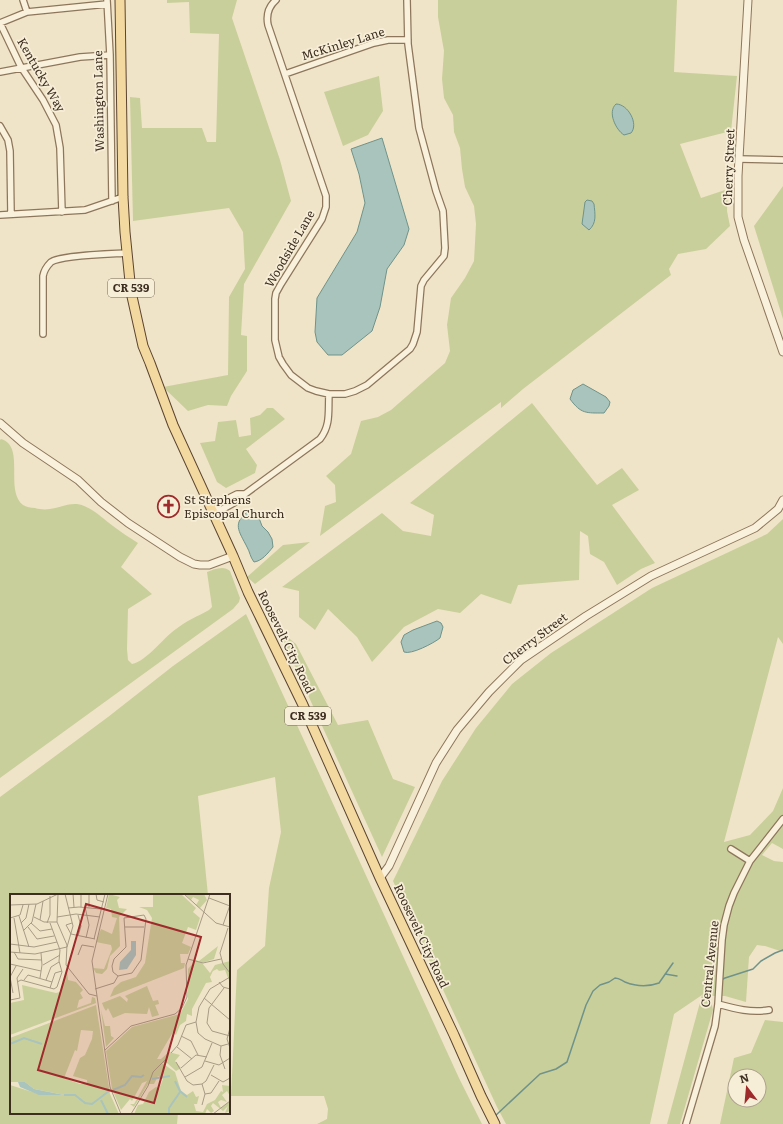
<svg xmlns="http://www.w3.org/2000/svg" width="783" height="1124" font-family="Literata,serif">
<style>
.green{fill:#c9cf9b;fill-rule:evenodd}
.water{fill:#a9c4bc;stroke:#6f938a}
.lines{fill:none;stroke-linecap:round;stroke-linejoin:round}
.stream{stroke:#6f938a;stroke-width:1.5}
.minor-casing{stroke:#8d765c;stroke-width:8}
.tertiary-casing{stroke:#8d765c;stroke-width:9}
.primary-casing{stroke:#5b4430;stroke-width:11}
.minor{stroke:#faf1dc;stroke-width:5.5}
.tertiary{stroke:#faf1dc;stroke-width:7}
.primary{stroke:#f3d9a0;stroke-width:9}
.labels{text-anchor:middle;stroke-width:3.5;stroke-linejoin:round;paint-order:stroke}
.shield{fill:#f7eed8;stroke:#756857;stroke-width:1}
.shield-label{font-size:11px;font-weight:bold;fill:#3d2e20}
.street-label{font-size:12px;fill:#3d2e20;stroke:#f7eed8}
.poi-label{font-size:12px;fill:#3d2e20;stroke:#f7eed8;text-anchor:start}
.inset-river{fill:none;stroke:#a9c4bc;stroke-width:2}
.inset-road{fill:none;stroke:#a89b85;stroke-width:1}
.view{fill:#9e2a2b;fill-opacity:0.15;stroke:#9e2a2b;stroke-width:2}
.inset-edge{fill:none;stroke:#3d2e20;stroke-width:2}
</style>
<rect width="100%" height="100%" fill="#f0e4c8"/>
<!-- green -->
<path class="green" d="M167 0H237L232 18 280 160 291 201 244 284 241 335 247 336V371L231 396 227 406 208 405 188 411 163 387 228 375 229 297 245 269 243 232 229 208 133 221 130 97 140 98 142 128H202L207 142H216L219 34 190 33 189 2 167 3Z
M438 0H677L674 72 737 76 731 131 680 144 701 198 728 189 727 211 730 226 706 249 678 254 669 269 671 275 523 389 501 408V402L320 536 325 506 336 502 335 485 326 476 351 454 361 421 378 417 391 410 445 363 450 351 447 325 451 298 465 278 474 261 476 224 474 206 465 187 462 169 460 148 454 132 453 115 444 98 442 79 444 51 438 17Z
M379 76 383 111 368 135 343 146 324 92Z
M783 186V319L754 226Z
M532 403 597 485 622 468 639 490 612 505 655 563 641 569 617 585 604 562 590 554 588 536 580 531 579 580 518 585 511 604 481 594 460 613 438 609 404 627 372 662 357 637 328 609 315 630 299 617V591L282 587 382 513 403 531 431 536 434 515 410 503Z
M267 408H273L285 419 246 449 257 465 255 473 226 488 217 482 200 443 215 441 218 422 236 420 239 437 251 435 250 418 260 415Z
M1 439C26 446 4 490 23 505 26 507 31 508 35 508 52 513 63 503 77 504 91 506 102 518 113 526 121 532 130 538 138 543L121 567 152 594 128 609 127 649 128 660 132 664C147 661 163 638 176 629 186 621 198 616 209 610L212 607 207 572C214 569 224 565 230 571L240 598 239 602 233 609 0 778V440Z
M783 519V644L778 637 724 842 750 835 773 811 783 788V849L772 843 762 855 774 861 783 862V952L765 946 757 945 749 957 746 1002 725 996H710L713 1010 680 1124H667L702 995 674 1014 650 1124H506L497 1107 393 881 442 781 476 728 512 684 551 653 652 588 767 534Z
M310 542 255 584 247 577 283 545Z
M246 614 459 1078 482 1124H317L327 1119 328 1109 324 1096H231L237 970 265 946 269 888 281 832 275 777 198 796 208 895H11V1113H178L177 1124H0V797L108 717 173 666Z
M285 635 296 644 338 725 368 720 393 779 415 787 382 857 281 636Z
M765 1020 783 1022V1124H720L734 1058 751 1053ZM735 1076H759V1100H735Z"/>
<!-- water -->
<path class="water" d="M616 104C628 104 639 124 631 133L624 135C616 130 607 112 616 104Z
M382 138 409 229 404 245 387 269 380 307 372 331 342 355H328L317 342 315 332 317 298 357 232 365 203 359 174 351 149Z
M587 200 592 201 594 204C595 214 597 223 589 230L582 224 585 202Z
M583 384 606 397 610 402 609 406 604 413C586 413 581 414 570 399L573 390Z
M250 510 255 511 259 518 262 526 268 532 272 539 273 547C268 553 262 561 254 562 250 557 250 552 247 547 239 531 231 523 250 510Z
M437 621 441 623 443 627 440 638C434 643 411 655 404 652L401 642 404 635 413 630Z"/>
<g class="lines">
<!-- stream -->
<path class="stream" d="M665 974 677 976
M721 980 725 978 753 969 761 961 775 953 783 950
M495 1116 540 1074 556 1069 567 1062 586 1005 593 991 600 985 609 982 615 978C619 978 621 980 625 982 635 986 648 987 659 983L673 963"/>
<defs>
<path id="minor" d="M23 0 27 12
M107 0 110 55 112 201
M276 0C268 7 266 15 268 25L326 196V207L322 219 281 284 276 293 275 299V340L279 357 283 364 291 375 308 388 316 391 329 394H345L355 391 367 385 410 349 413 344 417 332 421 286 424 280 444 256 445 248 443 211 436 191 419 128 408 44 407 0
M0 23 21 67 43 100 56 125 60 148 62 212
M0 23 27 12 107 4
M0 72 80 57 110 55
M285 74 374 43 388 40H408
M0 126 8 140 10 151 11 214
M739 159 783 160
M0 215 85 210 123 197
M43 334V276C44 270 47 266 51 262 62 255 112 254 127 253
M217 508 219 503 237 494H245
M212 510 217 508 221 510 241 499 245 494 320 439C331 425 328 411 329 394
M731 849 750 861
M718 1004C736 1009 751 1013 769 1010
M686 1124 715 1026 718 1004 722 940 724 925 729 906 734 893 750 861 783 819"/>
<path id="tertiary" d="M748 0 738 176V217L744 240 783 352
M0 423 23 443 78 480 101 502 128 523 180 557 194 564 200 565H209L233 556
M380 878 389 866 436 763 457 730 489 692 521 660 586 616 651 576 755 528 778 509 783 500"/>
<path id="primary" d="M120 0 123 197 125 232 131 292 143 346 150 363 173 425 233 556 248 592 303 705 380 878 454 1035 481 1096 495 1124"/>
</defs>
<!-- minor casing -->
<use href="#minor" class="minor-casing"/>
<!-- tertiary casing -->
<use href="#tertiary" class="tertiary-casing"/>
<!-- primary casing -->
<use href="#primary" class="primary-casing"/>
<!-- minor -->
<use href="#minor" class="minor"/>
<!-- tertiary -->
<use href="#tertiary" class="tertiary"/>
<!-- primary -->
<use href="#primary" class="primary"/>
</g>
<!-- icons -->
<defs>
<symbol id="church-ring" viewBox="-11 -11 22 22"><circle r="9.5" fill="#f7eed8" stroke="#9e2a2b" stroke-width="1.5"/><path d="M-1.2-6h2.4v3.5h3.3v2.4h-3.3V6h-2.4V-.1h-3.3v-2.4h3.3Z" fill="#9e2a2b"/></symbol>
</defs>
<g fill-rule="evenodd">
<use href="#church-ring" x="156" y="494" width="25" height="25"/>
</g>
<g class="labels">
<!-- shield labels -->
<g class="shield">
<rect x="108" y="279" width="46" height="18" rx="3"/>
<rect x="285" y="707" width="46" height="18" rx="3"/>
</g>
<g class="shield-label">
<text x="131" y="292">CR 539</text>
<text x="308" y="720">CR 539</text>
</g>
<!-- street labels -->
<g class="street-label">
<text transform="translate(343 44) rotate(-17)" y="4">McKinley Lane</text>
<text transform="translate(41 75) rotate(60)" y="4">Kentucky Way</text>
<text transform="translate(99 101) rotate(-91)" y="4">Washington Lane</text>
<text transform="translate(729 167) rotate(-88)" y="4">Cherry Street</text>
<text transform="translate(290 249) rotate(-60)" y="4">Woodside Lane</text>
<text transform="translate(535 639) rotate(-37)" y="4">Cherry Street</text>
<text transform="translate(286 642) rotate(64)" y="4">Roosevelt City Road</text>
<text transform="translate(421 936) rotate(65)" y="4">Roosevelt City Road</text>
<text transform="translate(710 964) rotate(-84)" y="4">Central Avenue</text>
</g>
<!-- poi labels -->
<g class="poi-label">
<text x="184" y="504">St Stephens<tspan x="184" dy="14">Episcopal Church</tspan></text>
</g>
</g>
<!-- overview -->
<g transform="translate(10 894)">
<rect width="220" height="220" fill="#f0e4c8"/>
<path d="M99 0 110 3 107 6 109 14 117 15 109 23 110 52 100 62 97 75 92 80 86 79 83 74 94 75 102 55 101 51 86 48 91 35 102 40 107 24 102 23 101 15 96 14ZM143 0H171L186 14 183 18 190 24 186 36 178 33 172 49 181 53 178 60H170L171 69H175L174 74 100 103 104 94 111 88 126 83 135 69 142 24 137 16 129 13H143ZM175 0H194L197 6 190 14 186 11 189 6 183 3 181 6ZM208 52 204 65 192 69 200 79 205 71 220 67V89L215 76 209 77 207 75 203 77 200 83 202 88 196 89 182 115V122L177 120 176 127 170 131 166 141 163 138 147 165H151L159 158 170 161 165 167 171 174 166 177 157 169H152L165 178 171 197 177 201 183 197 186 203 189 202 187 210H184L186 217 193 218 197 210 205 206 211 197 213 198 212 191 220 192V202L217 197 212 201 217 208 211 206 208 208 211 214 220 207V217L215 219 218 212 213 217 203 209 201 212 204 217 201 219 197 215 195 220H124L128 211 133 210 139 198 146 193 149 195 153 185 148 182 144 190H138L124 213 120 210H124L137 187 132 189 122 207 120 205 111 216 102 195 96 157 122 133 170 120 178 105V75L186 66 189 67ZM57 75 58 86 66 88 73 96 70 99 73 104 69 106 67 114 81 109 82 103 85 104 86 109 0 141V109L14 106 12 91 46 99 50 98ZM137 92 143 107 148 106 149 110 145 111 149 121 142 123 139 113 137 120 115 119 103 124 98 114 96 117 94 114 92 109 110 102 117 108 118 105 115 102ZM86 111 100 200 109 220H0V191L32 201H54L24 195 15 188H0V144ZM71 136 83 137 82 145 75 161 70 164 63 182 77 186V189L70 190 54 184 65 156 67 157ZM91 116 95 132H100L101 142 104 144 96 153Z" fill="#c9cf9b" fill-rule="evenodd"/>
<path d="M121 47H126V61L117 75 109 76 110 68 121 56ZM8 188H15L24 195 54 201H29L10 193Z" fill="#a9c4bc"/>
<path class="inset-river" d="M0 150 14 144 32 150M142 185 160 182M165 187 170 197 177 203M103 196 115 191 122 182 131 183 134 181M54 201H65L75 209 82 210 99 197M91 206 98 220M159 220V214L170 198"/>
<path class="inset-road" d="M48 0 47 28 57 51 56 71 79 100 87 102M63 0 64 13M71 0V13M79 0V13M86 0 87 6 94 8M98 0 82 67 100 193 111 220M174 0 206 29 220 33M199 4 220 12M0 11 27 10 48 0M75 13 79 31 76 44M58 14 69 13 91 15M134 21 136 25 131 66 122 79 108 82 103 78 102 72 104 65 116 53 114 24ZM9 22 19 53M24 23 34 28H47M47 23 66 20 90 23M0 24 10 21 13 11M4 24 10 59M30 26 33 7M11 29 16 24 19 10M21 29 30 37 42 35M37 29 40 21V2M62 29 56 31 61 40 85 45M213 31 220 11M18 33 27 45 44 42M115 33H134M218 34 210 59 213 70 220 79M13 37 22 28 26 10M68 42 71 32 68 21M84 45 95 0M0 50 24 53 47 48M0 58 25 60 57 53 63 32 55 0M4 58 8 65 32 66M68 61 72 51 84 53M178 65 193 69 211 65M0 70 31 77M33 71 50 61M30 84 32 71 31 59M14 86 18 81 42 88M36 86 41 73 49 68M7 88 11 86 44 95 47 93 52 78 49 67 50 56 40 29M209 88 213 93 220 95M40 94 45 79 52 77M214 94 199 114 197 129 202 137 220 142M85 95 104 89 108 82M3 99 0 83 6 72M194 104 220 126M0 106 10 104 7 84 13 75M220 134 217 145 220 154M171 142 181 147 188 161M218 150 211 152 195 145 188 139 186 128 189 113 200 95 220 83M211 152 210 161 215 175M167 153 182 165M95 156 121 132 165 120 172 114 177 103 176 71 200 0M161 159 168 151 176 131 186 128M195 167 209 171 220 164M166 168 177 187 183 191 192 190 196 187 204 171M171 174 186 161 197 163M201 181 213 188 220 184M175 183 192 173 202 149M192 190 195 200 192 211M195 200 201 199 209 187M121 220 138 192 143 178 157 164M203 220 220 207"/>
<path class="view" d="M76 10 191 43 144 209 28 176Z"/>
<rect width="220" height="220" class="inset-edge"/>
</g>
<!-- north arrow -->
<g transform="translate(747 1088) rotate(344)"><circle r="19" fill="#f7eed8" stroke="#ada18e"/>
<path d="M0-3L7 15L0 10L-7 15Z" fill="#9e2a2b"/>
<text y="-6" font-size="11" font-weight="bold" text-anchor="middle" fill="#3d2e20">N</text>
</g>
</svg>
